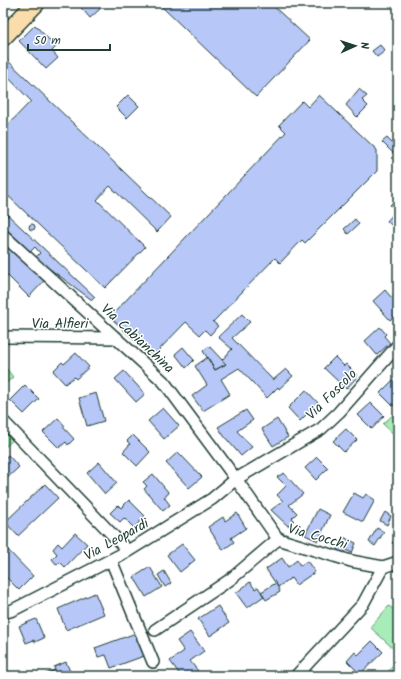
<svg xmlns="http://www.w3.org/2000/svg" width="401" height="679" font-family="Kalam,sans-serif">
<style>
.green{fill:#a8edb9;stroke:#649576}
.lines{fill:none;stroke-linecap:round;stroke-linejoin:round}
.stream{stroke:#589498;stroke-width:3.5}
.building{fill:#b7c7f7;stroke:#1f3d34}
.street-casing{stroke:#1f3d34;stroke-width:14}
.primary-casing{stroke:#1f3d34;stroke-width:20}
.street{stroke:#fff;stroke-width:11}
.primary{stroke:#faddab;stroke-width:17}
.labels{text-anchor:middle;stroke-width:3;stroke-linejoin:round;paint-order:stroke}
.street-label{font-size:14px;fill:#1f3d34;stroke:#fff}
</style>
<rect width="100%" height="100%" fill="#fff"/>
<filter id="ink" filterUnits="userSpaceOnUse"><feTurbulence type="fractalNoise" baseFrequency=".025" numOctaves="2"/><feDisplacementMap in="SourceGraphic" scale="8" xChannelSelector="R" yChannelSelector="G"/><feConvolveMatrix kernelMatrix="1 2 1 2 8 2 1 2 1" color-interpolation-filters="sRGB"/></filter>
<g filter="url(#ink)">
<!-- green -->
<path class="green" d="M3 364 13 377 3 386Z
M398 410V438L383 424Z
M3 427 17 436 3 449Z
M389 606 398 613V653L370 627Z
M398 659V676H385Z"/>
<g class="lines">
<!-- stream -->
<path class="stream" d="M275 530 293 539"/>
</g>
<!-- building -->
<path class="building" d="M77 3H97L96 4 100 9 90 18Z
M164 3H270L310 40 256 97 161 6Z
M35 25 56 47 52 51 58 58 46 69 19 41Z
M380 45 385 51 377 57 372 51Z
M4 57 171 217 157 232 110 186 97 200 145 247 105 288 3 191V130L31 101 3 72V59Z
M359 89 367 96 362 100 368 106 357 117 346 105Z
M128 95 139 106 127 118 116 107Z
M319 95 377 150V171L305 243 302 240 280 263 275 258 213 322 218 326 210 335 205 330 200 335 186 322 152 357 110 317 286 132 279 125 302 101 308 107Z
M387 138 398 149 393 153 382 142Z
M398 197V231L387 221 396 211 390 205Z
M3 211 8 215 3 221Z
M7 214 95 297 92 300 35 258 40 253 35 247 30 252 3 229V218Z
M355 219 359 224 348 234 344 229Z
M29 227a3 3 0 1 1 6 0a3 3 0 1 1-6 0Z
M3 241 44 281 29 297 3 271Z
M385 290 391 297 393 295 398 300V313L390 320 373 301Z
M242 314 250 322 232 338 273 380 286 369 293 376 279 389 278 387 267 398 239 368 221 379 230 394 203 411 192 396 207 385 195 366 208 357 215 370 226 364 222 360 232 349 218 337Z
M380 327 386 334 384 336 390 343 377 355 365 341Z
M209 346 222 360 226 364 215 370 203 351Z
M183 347 194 360 186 368 175 354Z
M76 353 89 367 76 379 74 377 65 384 53 371 62 362 64 364Z
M335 357 344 366 346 364 358 376 346 389 324 368Z
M124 371 145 394 136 402 115 379Z
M393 380 398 384V401L393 406 380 393Z
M25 385 39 399 24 414 10 400Z
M306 390 320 405 311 414 309 412 300 421 288 408Z
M96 393 104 421 87 426 79 398Z
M371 403 384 416 372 429 358 415Z
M163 408 179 426 164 439 148 421Z
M246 410 253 420 237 431 252 447 241 456 224 436 218 427Z
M58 418 65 426 63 427 74 439 68 445 66 442 59 448 43 432Z
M277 419 288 437 273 446 262 429Z
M346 429 357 440 344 452 333 441Z
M133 435 150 452 137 466 123 452 130 444 127 441Z
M178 452 202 477 189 488 166 463Z
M8 455 19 467 3 482V460Z
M317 457 328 468 316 480 305 468Z
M99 462 117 483 105 494 87 473Z
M284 473 303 494 289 505 297 513 292 518 294 520 288 526 271 510 283 501 277 495 286 486 277 477Z
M153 474 169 493 164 497 170 505 163 511 144 489 147 486 143 482Z
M45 484 58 498 18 536 5 522Z
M354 493 363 498 366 494 375 500 363 522 343 512Z
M129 500 145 516 134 528 124 518 120 522 110 513 118 505 121 508Z
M318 509 330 515 318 541 305 535Z
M385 512 391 516 387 525 380 521Z
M237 513 246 528 231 538 234 542 223 550 208 527 223 517 225 521Z
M377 528 384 532 375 546 369 542Z
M75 533 87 544 65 567 60 562 57 565 52 559 57 554 53 549 58 543 62 547Z
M398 535V547L392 543Z
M343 537 356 543 352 553 346 550 344 554 337 551Z
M182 544 195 560 180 572 167 555Z
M7 549 33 576 19 590 3 574V553Z
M282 558 288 567 297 560 300 566 307 561 315 572 296 585 291 578 278 587 266 569Z
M150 567 162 587 146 597 134 577Z
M164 571 171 583 165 587 158 575Z
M250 582 255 589 258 587 264 596 247 608 236 593Z
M276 583 280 592 266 600 261 592Z
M95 593 104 614 66 630 58 609Z
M218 606 229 623 210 636 198 619Z
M36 619 44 638 35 642 34 640 26 643 19 626Z
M190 632 204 651 190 661 198 671 190 676H181L170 661 184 651 177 641Z
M136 633 144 656 111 668 106 655 98 657 95 648Z
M372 641 383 652 360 674 347 661 355 652 358 655Z
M66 662 72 676H41L55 670 54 667Z"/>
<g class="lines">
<defs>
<path id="street" d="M3 235 164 382 236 479 278 539 351 561 383 567 398 562
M3 337 117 338
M3 421 128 551
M111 560 153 662
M3 613 13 610 128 551 212 499 236 479 321 429 339 412 398 345
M155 630 231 579 278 539
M296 676 363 604 383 567"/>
<path id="primary" d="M3 37 36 3"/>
</defs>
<!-- street casing -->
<use href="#street" class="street-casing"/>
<!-- primary casing -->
<use href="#primary" class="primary-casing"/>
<!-- street -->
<use href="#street" class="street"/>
<!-- primary -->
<use href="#primary" class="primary"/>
</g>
</g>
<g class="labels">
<!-- street labels -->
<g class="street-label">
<text x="60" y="328">Via Alfieri</text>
<text transform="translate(138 338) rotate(43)" y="5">Via Cabianchina</text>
<text transform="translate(331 394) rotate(-45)" y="5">Via Foscolo</text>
<text transform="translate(318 536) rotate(16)" y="5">Via Cocchi</text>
<text transform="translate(116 539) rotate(-29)" y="5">Via Leopardi</text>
</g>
</g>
<!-- margin -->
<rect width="401" height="679" fill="none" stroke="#fff" stroke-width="16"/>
<rect x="8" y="8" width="385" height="663" fill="none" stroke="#1f3d34" stroke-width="1.5" filter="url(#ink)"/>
<!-- north arrow -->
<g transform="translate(355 46) rotate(87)" stroke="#ffffff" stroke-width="3" paint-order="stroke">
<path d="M0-3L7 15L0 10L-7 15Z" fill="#1f3d34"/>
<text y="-6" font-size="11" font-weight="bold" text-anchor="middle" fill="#1f3d34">N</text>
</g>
<!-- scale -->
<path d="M28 44v6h82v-6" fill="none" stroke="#1f3d34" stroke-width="2"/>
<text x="34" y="44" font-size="12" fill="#1f3d34" stroke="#ffffff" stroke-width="3" paint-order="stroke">50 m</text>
</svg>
